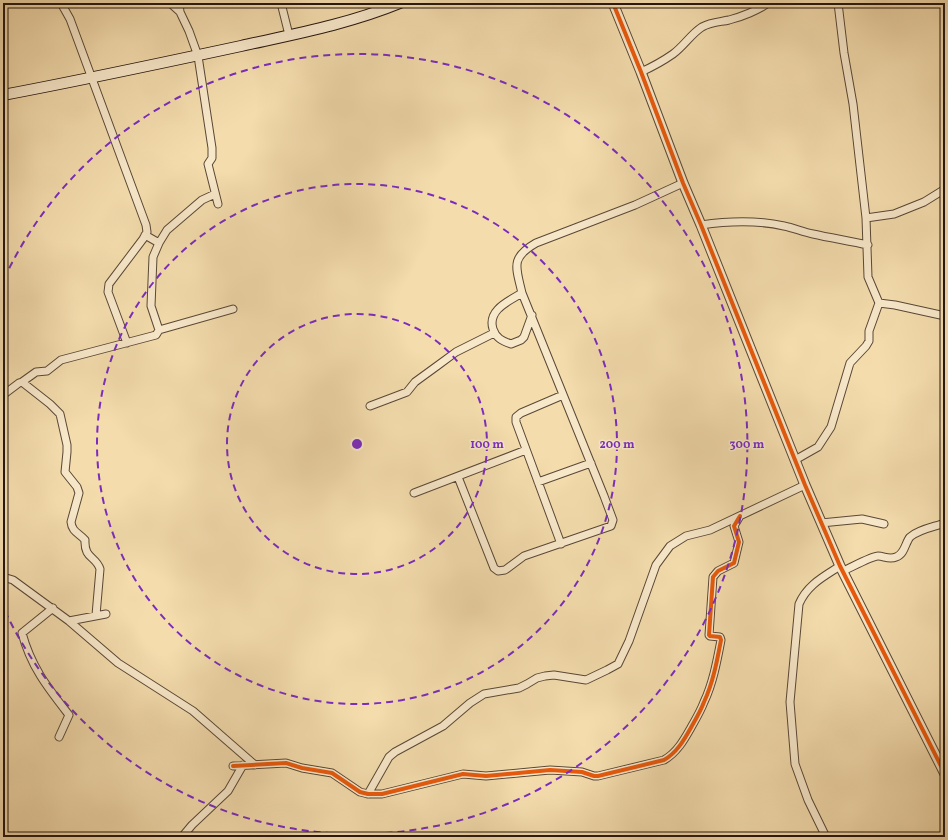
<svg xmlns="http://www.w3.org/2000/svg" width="948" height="840" font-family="Vollkorn,serif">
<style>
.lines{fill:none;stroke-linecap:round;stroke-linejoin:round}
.minor-casing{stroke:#584836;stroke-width:9}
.tertiary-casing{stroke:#584836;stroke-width:11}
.secondary-casing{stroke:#24160e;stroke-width:12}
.minor{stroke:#f8e8ca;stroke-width:7}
.tertiary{stroke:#f8e8ca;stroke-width:9}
.secondary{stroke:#f8e8ca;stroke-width:10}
.cycleway-casing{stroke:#f8e8ca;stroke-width:6}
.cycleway{stroke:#e8590c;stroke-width:4}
.ring{fill:none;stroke:#7b2cbf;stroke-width:2;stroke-dasharray:7 5}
.centre{fill:#7b2cbf;stroke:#f8e8ca;stroke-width:2}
.ring-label{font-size:12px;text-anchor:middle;font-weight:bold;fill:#7b2cbf;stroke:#f8e8ca;stroke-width:3;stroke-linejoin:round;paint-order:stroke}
</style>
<rect width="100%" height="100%" fill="#f4dcad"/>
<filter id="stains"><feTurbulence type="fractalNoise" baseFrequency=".005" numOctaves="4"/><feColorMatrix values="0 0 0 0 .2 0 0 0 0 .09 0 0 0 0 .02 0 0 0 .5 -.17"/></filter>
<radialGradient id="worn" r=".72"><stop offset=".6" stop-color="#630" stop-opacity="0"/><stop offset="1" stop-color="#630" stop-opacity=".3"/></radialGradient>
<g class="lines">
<defs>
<path id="minor" d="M61 3 70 19 146 225 147 232 143 239 109 284 108 292 127 343
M170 3 180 12
M179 3 180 12 189 31 198 56 212 148V158L208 164 218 204
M281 3 289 35
M641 72C652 67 663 61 673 54 684 46 691 34 702 27 711 22 720 22 729 20 741 17 759 10 768 3
M866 218 894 214 924 202 945 189
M701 225C728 221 757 220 784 226 794 228 803 232 813 234 831 238 850 241 868 245
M145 235 159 243
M522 293C509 301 487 310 493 329 496 338 502 341 511 344L521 340 524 337 532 315
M879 303 895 305 945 316
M159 330 233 309
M22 382 36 372 47 371 61 360 156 335 159 330 151 306 153 257 159 243 167 230 202 200 215 194
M3 395 19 383 22 382 50 404 60 414 67 445V452L65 472 77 487 79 493 71 522C72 532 79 533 85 540 84 559 96 556 100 569L96 615
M370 406 407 392 415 382 437 366 456 352 494 333
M795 460 818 447 831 427 850 363 866 346 869 341V331L879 303 868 277 866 218 853 104 844 53 838 3
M458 477 494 568 498 571 505 570 524 556 611 526 613 520 604 496 522 293C516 267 510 258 536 243L635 205 683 183
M538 482 591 463
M414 493 526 450
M821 523 862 519 884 524
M561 544 516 422V417L521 413 563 395
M843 571C850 568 872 556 878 556 884 556 889 560 896 557 905 554 905 543 910 537 919 529 934 527 945 523
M3 577 13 580 69 621 106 614
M53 608 22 633C31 667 48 688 69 715L59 737
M69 621 118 663 193 711 255 765
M233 766 286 763 302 768 332 773 360 792 368 794H382L463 774 486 776 550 770 582 772 594 776H598L664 760C678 752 685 738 693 724 697 717 701 710 704 702 713 683 717 661 721 640L720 637 710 636 709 635 713 577 718 571 734 563 739 542 734 526 740 516
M368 794 389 757 395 752 443 726 470 703 484 694 519 688 527 684 537 678 545 676 554 675 586 680 607 670 618 664 629 641 656 565 670 546 686 536 710 530 805 485
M182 837 192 825 228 791 243 765
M826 837 808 800 795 764 790 702 799 604C807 585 823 577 840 566"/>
<path id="tertiary" d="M613 3 641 72 683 183 701 225 805 485 840 566 945 774"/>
<path id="secondary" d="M3 95C83 80 162 63 241 46 295 34 349 24 400 3"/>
</defs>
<!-- minor casing -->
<use href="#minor" class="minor-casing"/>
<!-- tertiary casing -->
<use href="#tertiary" class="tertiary-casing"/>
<!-- secondary casing -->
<use href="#secondary" class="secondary-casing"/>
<!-- minor -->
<use href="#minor" class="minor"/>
<!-- tertiary -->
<use href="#tertiary" class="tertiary"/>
<!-- secondary -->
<use href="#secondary" class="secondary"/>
<defs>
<path id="cycleway" d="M613 3 641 72 683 183 701 225 805 485 840 566 945 774
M233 766 286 763 302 768 332 773 360 792 368 794H382L463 774 486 776 550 770 582 772 594 776H598L664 760C678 752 685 738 693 724 697 717 701 710 704 702 713 683 717 661 721 640L720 637 710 636 709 635 713 577 718 571 734 563 739 542 734 526 740 516"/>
</defs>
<!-- cycleway casing -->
<use href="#cycleway" class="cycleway-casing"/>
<!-- cycleway -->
<use href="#cycleway" class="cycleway"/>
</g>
<!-- distance rings -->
<g class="ring">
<circle cx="357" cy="444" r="130"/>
<circle cx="357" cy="444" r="260"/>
<path d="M4 279A390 390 0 1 1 4 609"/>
</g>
<circle cx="357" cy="444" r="6" class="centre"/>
<g class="ring-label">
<text x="487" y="448">100 m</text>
<text x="617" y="448">200 m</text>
<text x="747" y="448">300 m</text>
</g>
<!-- margin -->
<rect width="948" height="840" fill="none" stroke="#f4dcad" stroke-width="16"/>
<rect x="4" y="4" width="940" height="832" fill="none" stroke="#24160e" stroke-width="2"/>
<rect x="8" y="8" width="932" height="824" fill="none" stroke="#24160e"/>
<rect width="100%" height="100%" filter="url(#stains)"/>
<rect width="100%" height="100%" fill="url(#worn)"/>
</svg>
